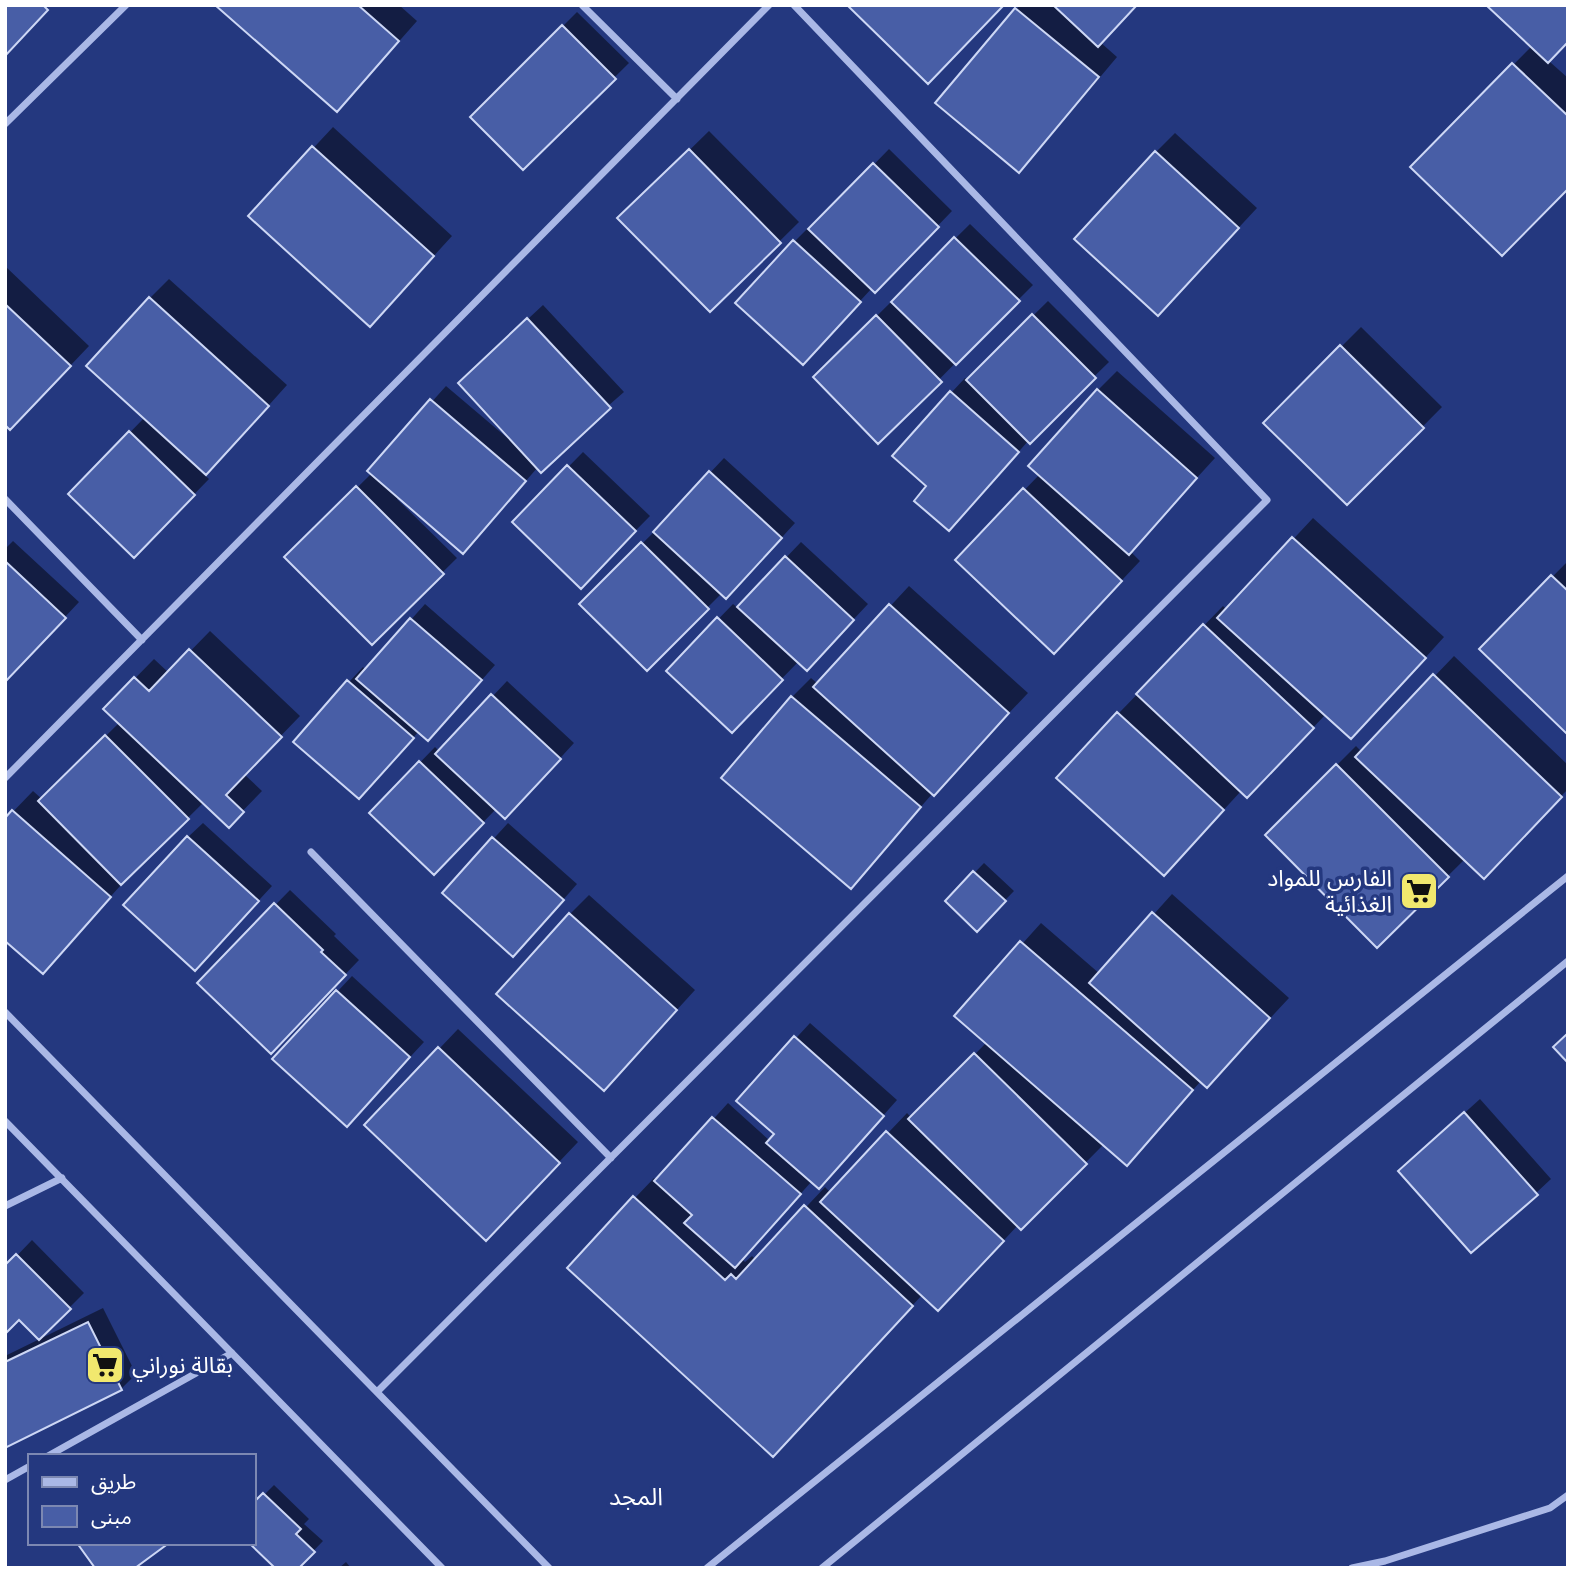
<svg xmlns="http://www.w3.org/2000/svg" width="1573" height="1573" font-family="'DM Sans','Noto Sans Arabic',sans-serif">
<style>
.shadow{fill:#0007}
.building{fill:#485ea6;stroke:#cdd7f5;stroke-width:2}
.lines{fill:none;stroke-linecap:round;stroke-linejoin:round}
.minor{stroke:#aab8e6;stroke-width:7}
.labels{text-anchor:middle;stroke-width:7;stroke-linejoin:round;paint-order:stroke}
.poi-label{font-size:23px;fill:#fff;stroke:#24387f;text-anchor:end}
.neighbourhood-label{font-size:24px;fill:#fff;stroke:#24387f}
</style>
<rect width="100%" height="100%" fill="#24387f"/>
<!-- shadow -->
<path class="shadow" d="M218 5H399L417 21 356 90Z
M1020 5H1136L1100 42 1117 57 1038 151 1019 170 938 103Z
M577 12 629 63 523 168 472 117Z
M1532 46 1568 78V187L1412 167Z
M333 127 452 236 389 305 250 216Z
M709 131 799 222 710 310 620 218Z
M1175 133 1257 208 1177 294 1156 152Z
M889 149 952 211 875 291 872 288 817 348 794 242 809 227 811 229Z
M970 224 1033 285 878 441 815 377Z
M5 266 89 346 30 408 5 423Z
M169 279 287 385 226 453 197 468 209 479 134 556 70 494 145 417 150 298Z
M1048 301 1109 362 1029 440 964 514 929 486 951 393 965 378 968 380Z
M543 305 624 392 538 467 477 537 399 496 397 499 457 558 372 642 287 557 372 473 370 471 446 386 511 441 513 440 474 369Z
M1361 327 1442 407 1347 503 1265 423Z
M1117 371 1215 458 1130 551 1140 561 1073 632 957 560 1040 474 1098 390Z
M583 452 650 516 581 586 514 522Z
M724 458 795 523 741 582 722 593 647 668 581 604 657 529Z
M1313 518 1444 637 1371 718 1326 714 1267 776 1242 790 1183 854 1118 714 1223 606 1227 610Z
M13 541 79 602 5 681V549Z
M801 542 868 604 821 654 799 661 732 730 668 671 733 604 738 608Z
M1568 561V733L1481 649Z
M909 586 1028 693 933 793 851 886 792 697 811 678 818 684Z
M425 604 495 665 442 725 419 731 374 782 349 682 363 667 366 670Z
M210 631 300 716 244 774 262 791 229 825 204 802 129 876 43 972 5 820 33 791 42 799 120 722 105 709 154 659 169 673Z
M1454 656 1568 765V789L1503 857 1465 859 1377 946 1267 835 1356 746 1362 752Z
M507 681 574 743 520 802 497 808 434 873 371 813 435 747 440 752Z
M203 823 272 886 209 954 188 837Z
M508 823 577 884 528 940 444 893Z
M984 863 1014 891 977 929 947 901Z
M290 890 336 934 334 936 359 960 285 1037 199 983Z
M1172 894 1289 998 1207 1086 1201 1081 1127 1163 1104 1144 1021 1228 1018 1225 958 1290 923 1294 792 1436 635 1198 654 1178 657 1181 728 1103 770 1141 776 1134 739 1100 810 1023 897 1100 833 1172 812 1181 742 1259 745 1262 752 1256 756 1260 825 1187 831 1193 907 1113 912 1118 987 1042 957 1016 1041 923 1100 974Z
M589 895 695 990 623 1069 570 914Z
M352 976 424 1042 361 1110 274 1059Z
M458 1029 578 1142 505 1219 439 1049Z
M1480 1099 1551 1179 1536 1193 1400 1171Z
M32 1240 84 1293 39 1338 19 1318 5 1331V1264L7 1266Z
M103 1308 136 1374 121 1389 5 1446V1356Z
M274 1485 309 1519 304 1524 323 1541 297 1568 254 1543V1505Z
M346 1562 351 1568H339Z"/>
<!-- building -->
<path class="building" d="M5 5H43L48 10 5 56Z
M215 5H358L399 41 337 112Z
M847 5H1004L928 84Z
M1053 5H1137L1098 47Z
M1486 5H1568V42L1548 63Z
M1015 8 1099 77 1019 173 935 103Z
M562 25 616 79 523 170 470 117Z
M1512 63 1568 116V189L1502 256 1410 167Z
M312 146 434 256 370 327 248 216Z
M689 149 781 243 710 312 617 218Z
M1155 151 1239 228 1158 316 1074 239Z
M873 163 939 227 875 293 808 229Z
M954 237 1020 301 956 365 891 302Z
M793 240 861 302 803 365 735 303Z
M149 297 269 406 206 475 86 366Z
M5 304 71 366 10 430 5 425Z
M1032 314 1096 378 1030 444 966 380Z
M876 315 942 382 878 444 813 377Z
M527 318 611 408 541 473 458 383Z
M1340 345 1424 428 1347 505 1263 423Z
M1097 389 1197 478 1129 555 1028 466Z
M950 391 1019 452 949 531 914 501 926 486 892 456Z
M430 399 526 481 463 554 367 471Z
M129 431 195 495 134 558 68 494Z
M567 465 636 531 581 589 512 522Z
M709 471 782 538 726 599 653 532Z
M356 486 444 574 372 645 284 557Z
M1023 488 1122 581 1054 654 955 560Z
M1292 537 1426 658 1351 739 1217 618Z
M641 542 709 609 647 671 579 604Z
M785 556 854 620 807 671 737 607Z
M5 561 66 618 5 682Z
M1551 575 1568 591V735L1479 649Z
M889 604 1009 713 934 796 813 687Z
M717 617 783 680 732 733 666 671Z
M410 618 482 680 428 741 356 679Z
M1203 624 1314 728 1247 798 1136 694Z
M189 649 282 737 226 795 244 812 229 828 103 709 134 677 149 691Z
M1433 674 1562 797 1484 879 1355 757Z
M347 680 414 738 359 799 293 742Z
M491 694 561 759 505 819 435 754Z
M791 696 921 807 851 889 721 778Z
M1117 712 1224 810 1164 876 1056 778Z
M105 735 189 819 121 885 38 801Z
M419 761 484 823 434 875 369 813Z
M1336 764 1449 877 1377 948 1265 835Z
M12 810 111 897 43 974 5 941V818Z
M187 836 259 901 195 971 123 905Z
M492 837 564 900 513 957 442 893Z
M973 871 1006 901 977 932 945 901Z
M274 903 323 950 321 952 346 975 271 1054 197 983Z
M1152 912 1270 1018 1207 1088 1089 983Z
M569 913 677 1010 604 1091 496 994Z
M1020 941 1193 1090 1127 1166 954 1016Z
M336 990 410 1057 347 1127 272 1059Z
M1568 1033V1063L1553 1047Z
M794 1036 884 1116 819 1189 766 1143 774 1134 736 1101Z
M438 1047 560 1163 486 1241 364 1125Z
M974 1053 1087 1164 1021 1230 908 1119Z
M1464 1112 1538 1195 1471 1253 1398 1171Z
M712 1117 801 1194 735 1268 684 1223 692 1215 654 1181Z
M886 1131 1004 1241 938 1311 820 1202Z
M633 1196 725 1280 731 1274 736 1279 804 1205 913 1306 773 1457 567 1268Z
M16 1254 71 1309 39 1340 19 1320 5 1334V1265Z
M88 1322 122 1390 5 1448V1362Z
M263 1493 301 1529 296 1534 315 1552 299 1568H275L249 1543H254V1502Z
M77 1543H169L135 1568H95Z"/>
<g class="lines">
<!-- minor -->
<path class="minor" d="M582 5 677 99
M5 124 126 5
M5 499 142 640
M5 778 769 5
M311 852 611 1158
M5 1012 549 1568
M5 1121 442 1568
M5 1206 62 1178
M377 1392 1267 500 794 5
M48 1456 232 1353
M5 1480 30 1466
M707 1568 1568 876
M822 1568 1568 961
M1352 1568 1385 1561 1550 1508 1568 1495"/>
</g>
<!-- icons -->
<defs>
<symbol id="supermarket-square" viewBox="-11 -11 22 22"><rect x="-9" y="-9" width="18" height="18" rx="4" fill="#f1e86e" stroke="#24387f"/><path d="M-6-5.5h2.5l.6 2H6L4.5 2H-2.5L-4.4-4H-6ZM-1.5 3.2a1.3 1.3 0 1 0 .1 0ZM3 3.2a1.3 1.3 0 1 0 .1 0Z" fill="#111"/></symbol>
</defs>
<g fill-rule="evenodd">
<use href="#supermarket-square" x="1397" y="869" width="44" height="44"/>
<use href="#supermarket-square" x="83" y="1343" width="44" height="44"/>
</g>
<g class="labels">
<!-- poi labels -->
<g class="poi-label">
<text x="1392" y="886">الفارس للمواد<tspan x="1392" dy="26">الغذائية</tspan></text>
<text x="132" y="1373" text-anchor="start">بقالة نوراني</text>
</g>
<!-- neighbourhood labels -->
<g class="neighbourhood-label">
<text x="636" y="1505">المجد</text>
</g>
</g>
<!-- border -->
<rect width="1573" height="1573" fill="none" stroke="#ffffff" stroke-width="14"/>
<!-- legend -->
<rect x="28" y="1454" width="228" height="91" fill="#24387f" stroke="#7c88b2" stroke-width="2"/>
<rect x="42" y="1477" width="35" height="10" fill="#aab8e6" stroke="#7c88b2" stroke-width="2"/>
<text x="91" y="1489" font-size="21" fill="#ffffff">طريق</text>
<rect x="42" y="1506" width="35" height="21" fill="#485ea6" stroke="#7c88b2" stroke-width="2"/>
<text x="91" y="1524" font-size="21" fill="#ffffff">مبنى</text>
</svg>
